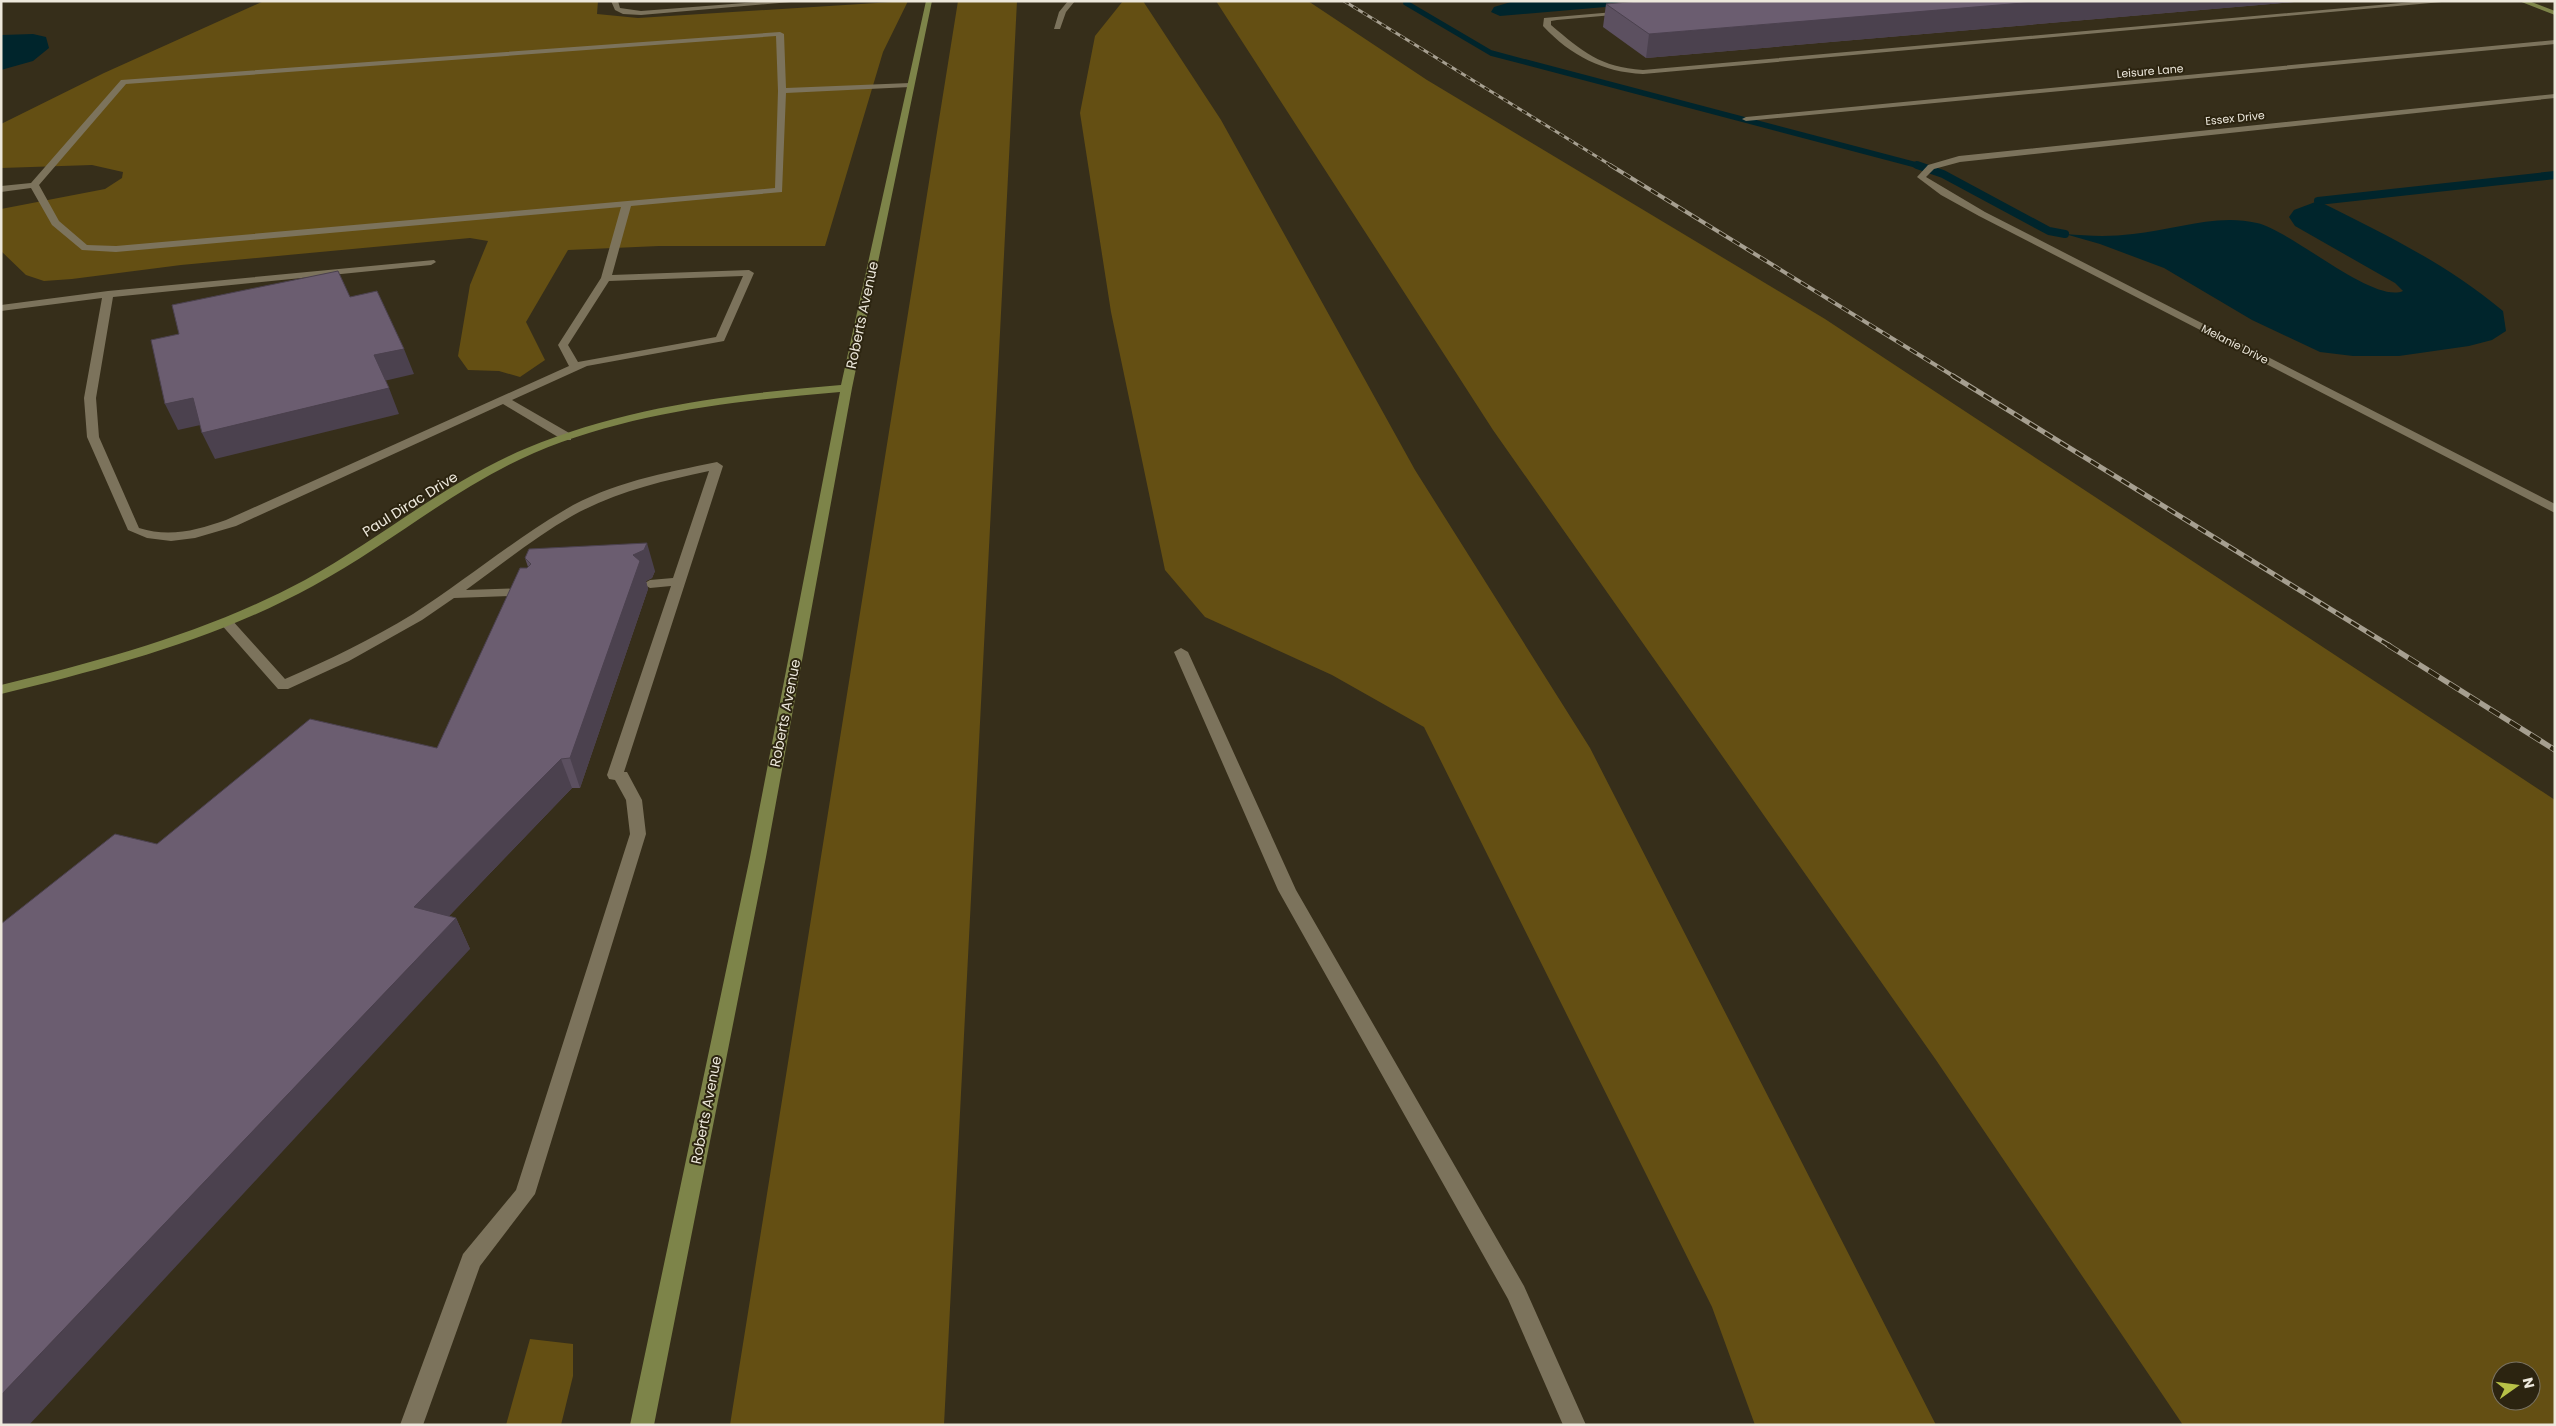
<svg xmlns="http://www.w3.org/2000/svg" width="2556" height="1426" font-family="Poppins,sans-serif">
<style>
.green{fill:#644f13;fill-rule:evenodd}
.water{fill:#00252c}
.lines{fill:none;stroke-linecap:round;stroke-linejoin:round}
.stream-far1{stroke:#00252c;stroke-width:5.5}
.stream{stroke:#00252c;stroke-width:8}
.lane{fill:#7c735c;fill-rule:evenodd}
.street{fill:#7c735c;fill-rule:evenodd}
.secondary{fill:#7d8449;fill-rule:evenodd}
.rail-far3-casing{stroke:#a69f90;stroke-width:3}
.rail-far2-casing{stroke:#a69f90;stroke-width:4}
.rail-far1-casing{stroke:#a69f90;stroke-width:5}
.rail-casing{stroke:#a69f90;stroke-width:5.5}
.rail-far3{stroke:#2c2410;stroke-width:2;stroke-dasharray:5.5;stroke-linecap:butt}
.rail-far2{stroke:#2c2410;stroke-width:2.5;stroke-dasharray:8;stroke-linecap:butt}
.rail-far1{stroke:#2c2410;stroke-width:3;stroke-dasharray:9;stroke-linecap:butt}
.rail{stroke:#2c2410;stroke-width:4;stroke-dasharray:12;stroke-linecap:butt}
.wall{fill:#5c5060}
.shaded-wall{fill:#4b414e}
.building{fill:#6b5d70;stroke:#4b414e}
.labels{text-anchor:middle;stroke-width:4;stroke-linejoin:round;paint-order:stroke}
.far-street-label{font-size:11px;fill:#ede8dc;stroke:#2c2410}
.street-label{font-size:14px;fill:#ede8dc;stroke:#2c2410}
</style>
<rect width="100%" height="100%" fill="#362e1a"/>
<!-- green -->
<path class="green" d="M264 1H598L597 14 638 18 908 1 883 52 825 246H659L568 250 526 322 545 360 520 377 499 371 468 370 458 356 470 285 488 241 470 238 181 265 72 279 44 281 26 275 1 251V209L105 189 122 178 123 172 92 165 1 168V124L104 73Z
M958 1H1017L944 1425H730Z
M1123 1H1143L1221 120 1415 470 1590 748 1936 1425H1755L1712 1307 1424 727 1332 675 1205 617 1165 570 1111 312 1080 113 1095 36Z
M1216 1H1308L1427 80 1825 319 2555 800V1425H2183L1936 1060 1493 430ZM2501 1371H2531V1401H2501Z
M530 1339 573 1344V1376L561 1425H506Z"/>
<!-- water -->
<path class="water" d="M1514 1H1675L1500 16 1491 12 1494 7Z
M33 34 46 37 49 48 33 61 1 70V35Z
M2318 201C2383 233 2447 264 2503 311L2506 331 2492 340 2469 346 2399 356H2353L2320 352 2252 320 2164 268 2100 244 2065 234C2088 236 2110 237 2133 234 2173 230 2217 213 2257 223 2292 231 2373 304 2403 291L2395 283 2295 226 2289 217 2294 210Z"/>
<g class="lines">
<!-- stream-far1 -->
<path class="stream-far1" d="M1406 3 1491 53 1920 166"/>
<!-- stream -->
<path class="stream" d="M1917 165 1943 174 2049 231 2065 234
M2318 201 2555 175"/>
<!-- lane -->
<path class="lane" d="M611 1H618L620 8 641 11 769 1H803L641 15 623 14 615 10Z
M1068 1H1075L1066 12 1060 29H1054L1059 12Z
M2424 1H2453L1643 74C1603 72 1571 56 1543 26L1544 18 1626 11 1624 14 1557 20 1551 21V25C1583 52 1600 67 1643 70Z
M780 32 784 34 786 88 910 83 914 85 910 87 786 93 782 192 631 206 612 275 749 270 754 273 724 341 587 366 512 400 571 434V440H563L503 404 236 526 195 538 171 541 147 538 128 530 87 437 84 398 102 298 1 311V305L108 291 434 260 436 262 431 265 113 297 96 398 99 437 139 528C170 538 197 530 226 520L569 366 558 345 601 278 621 207 116 252 82 250 52 225 31 188 1 192V186L31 183 121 80ZM776 36 778 91 775 188 116 246 87 245 59 221 39 185 126 84ZM743 276 716 337 578 362 568 345 609 281Z
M717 462 723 466 624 772H627L642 800 646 834 535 1194 480 1266 423 1425H400L463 1254 516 1190 630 834 626 800 615 780 609 779 607 775 671 586 650 588 643 584 650 580 673 578 709 471C662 481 615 492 572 516 535 537 501 565 466 590L529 588 534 589 536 592 534 595 454 598 422 620 349 661 288 689H278L219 622 226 618 231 619 285 679C329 660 372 639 413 614 464 581 511 542 563 511 609 483 664 473 717 462Z"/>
<!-- street -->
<path class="street" d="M2555 40V44L1746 121 1742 119 1746 117Z
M2555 94V98L1960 162 1934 169 1926 177 1985 212 2555 504V513L1979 216 1941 195 1917 177 1928 165 1959 156Z
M1181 648 1188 652 1296 890 1524 1286 1586 1425H1563L1508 1299 1278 890 1174 652Z"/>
<!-- secondary -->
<path class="secondary" d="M926 1H932L852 388 766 857 654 1425H630L750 857 840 392C736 401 631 412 534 453 455 487 389 545 313 586 216 639 108 668 1 694V685C105 660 210 631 305 580 380 539 447 481 527 448 627 406 734 394 841 385Z
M2519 1H2529L2555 11V15Z"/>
<defs>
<path id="rail-far3" d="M1344 1 1612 166"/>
<path id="rail-far2" d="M1610 165 1955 377"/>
<path id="rail-far1" d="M1953 376 2390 646"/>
<path id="rail" d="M2388 645 2555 750"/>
</defs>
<!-- rail-far3 casing -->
<use href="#rail-far3" class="rail-far3-casing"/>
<!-- rail-far2 casing -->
<use href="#rail-far2" class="rail-far2-casing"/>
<!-- rail-far1 casing -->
<use href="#rail-far1" class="rail-far1-casing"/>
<!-- rail casing -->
<use href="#rail" class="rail-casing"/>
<!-- rail-far3 -->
<use href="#rail-far3" class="rail-far3"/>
<!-- rail-far2 -->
<use href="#rail-far2" class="rail-far2"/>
<!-- rail-far1 -->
<use href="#rail-far1" class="rail-far1"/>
<!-- rail -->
<use href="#rail" class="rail"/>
</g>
<!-- wall -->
<path class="wall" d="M1639 1H2305L1646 58 1603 27 1606 4Z
M525 558 655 571 652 578 646 581 648 589 580 788H572L449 916 456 918 470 949 157 844 437 748 528 567Z"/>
<!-- shaded-wall -->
<path class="shaded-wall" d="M2047 1H2305L1646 58 1649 34Z
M404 349 414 374 384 381 374 355Z
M389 388 399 414 215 459 202 433Z
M193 398 205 424 178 430 165 404Z
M647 543 655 571 652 578 646 581 648 589 580 788 570 758 633 555Z
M561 759 572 788 428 938 414 907Z
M456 918 470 949 29 1425H1V1395Z"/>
<!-- building -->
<path class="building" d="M1639 1H2047L1649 34 1606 4Z
M338 271 350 297 377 291 404 349 374 355 389 388 202 433 193 398 165 404 151 340 179 334 172 305Z
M647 543 644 550 633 555 640 561 570 758 561 759 414 907 456 918 1 1395V924L115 834 157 844 310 719 437 748 520 568H527L531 564 525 558 529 549Z"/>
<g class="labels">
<!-- far-street labels -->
<g class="far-street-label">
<text transform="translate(2150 71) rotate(-5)" y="4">Leisure Lane</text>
<text transform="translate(2235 118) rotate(-6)" y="4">Essex Drive</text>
<text transform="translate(2235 344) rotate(27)" y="4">Melanie Drive</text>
</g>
<!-- street labels -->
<g class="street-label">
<text transform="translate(862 315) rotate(-78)" y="5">Roberts Avenue</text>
<text transform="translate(410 504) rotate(-32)" y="5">Paul Dirac Drive</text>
<text transform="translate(785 713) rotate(-79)" y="5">Roberts Avenue</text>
<text transform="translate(706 1110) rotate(-79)" y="5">Roberts Avenue</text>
</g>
</g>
<!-- border -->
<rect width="2556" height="1426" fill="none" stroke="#ede8dc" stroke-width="5"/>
<!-- north arrow -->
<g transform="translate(2516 1386) rotate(76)"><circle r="24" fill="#2c2410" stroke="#797262"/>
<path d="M0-4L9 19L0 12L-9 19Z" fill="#b8c147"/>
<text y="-8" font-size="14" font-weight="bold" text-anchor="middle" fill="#ede8dc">N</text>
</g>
</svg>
